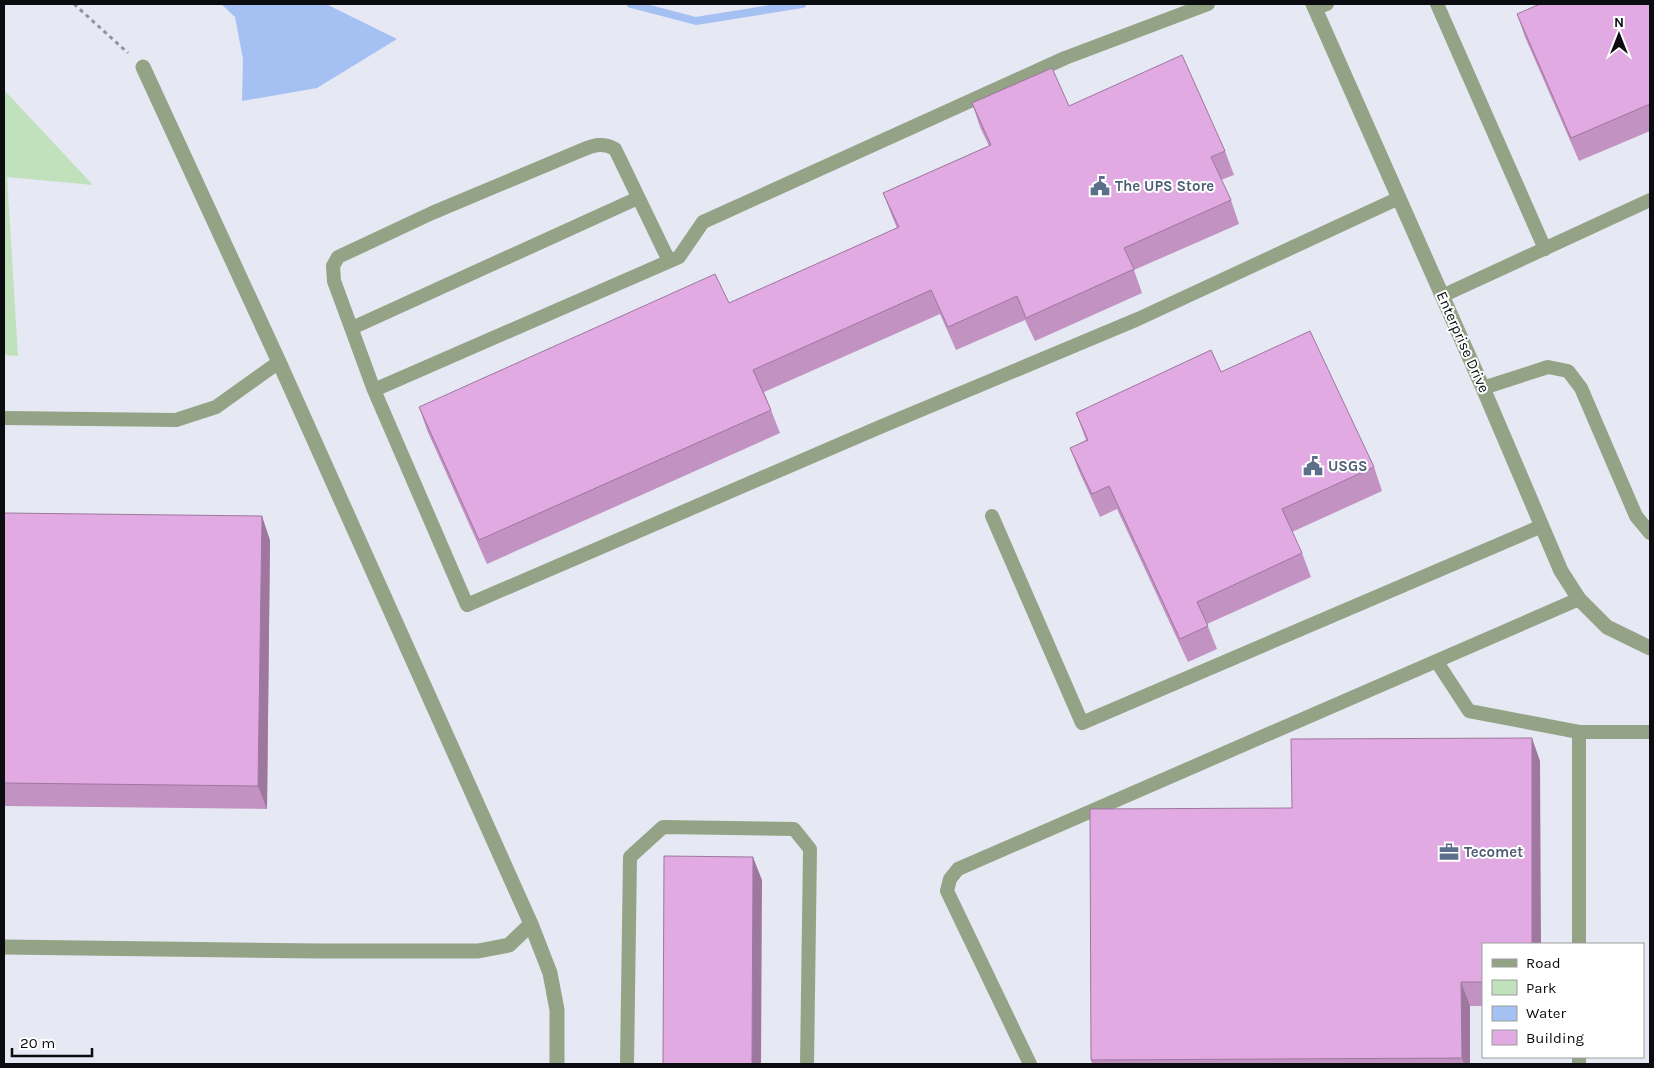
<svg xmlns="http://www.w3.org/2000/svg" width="1654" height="1068" font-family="Karla,sans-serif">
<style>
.green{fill:#c0e1bc}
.water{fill:#a5c1f3}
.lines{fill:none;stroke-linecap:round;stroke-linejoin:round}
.stream{stroke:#a5c1f3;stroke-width:8}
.path{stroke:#92949c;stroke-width:3;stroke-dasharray:4 4;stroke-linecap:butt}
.service{stroke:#94a386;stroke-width:14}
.minor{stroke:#94a386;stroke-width:15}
.wall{fill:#c292c2}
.shaded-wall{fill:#9e779e}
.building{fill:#e1aae2;stroke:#9e779e}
.labels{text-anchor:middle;stroke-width:4;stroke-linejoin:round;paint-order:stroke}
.service-label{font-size:15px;font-weight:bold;fill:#4e5e75;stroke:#fff;text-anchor:start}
.street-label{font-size:15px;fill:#0b0c0f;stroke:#fff}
</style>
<rect width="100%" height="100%" fill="#e6e8f3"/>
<!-- green -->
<path class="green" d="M4 90 93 185 7 177 18 356 4 355Z"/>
<!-- water -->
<path class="water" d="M221 4H326L397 39 317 88 242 101 243 59 235 17Z"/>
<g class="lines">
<!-- stream -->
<path class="stream" d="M631 4 696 21 802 4"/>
<!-- path -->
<path class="path" d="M74 4 128 53"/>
<!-- service -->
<path class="service" d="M1208 4 1065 58 703 222 679 257 374 390 467 605 880 427 1138 319 1399 198
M1437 4 1545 249
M1316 8 1327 4
M1442 296 1650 200
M352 328 638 198
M1483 388 1548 367 1568 371 1581 388 1636 516 1650 533
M374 390 334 281 333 266 338 257 432 213 582 150C594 145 603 142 615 149L669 261
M4 418 176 420 216 407 279 362
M992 516 1082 723 1542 526
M1437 662 1469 711 1579 732H1650
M1579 732V944
M1579 1057V1064
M627 1064 630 857 663 827 794 829 810 849 807 1064
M1030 1064 947 891 950 879 958 869 1579 599"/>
<!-- minor -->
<path class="minor" d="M1313 4 1483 388 1561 571 1579 599 1607 627 1650 648
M143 67 279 362 531 924 550 973 557 1010V1064
M4 947 320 951H478L509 945 531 924"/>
</g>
<!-- wall -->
<path class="wall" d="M1650 4V131L1579 161 1525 37 1517 14Z
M972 103 1069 106 1225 151 1234 175 1221 180 1231 200 1239 224 1134 270 1142 293 1035 341 1025 320 956 350 940 314 764 392 771 410 780 433 487 564 427 430 419 407 729 303 897 228 892 216 883 193 989 146 980 127Z
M1221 372 1374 467 1382 491 1292 532 1302 553 1311 577 1207 624 1217 649 1188 662 1117 509 1100 517 1079 471 1070 448 1086 440 1076 413Z
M4 513 270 540 267 809 4 806Z
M1540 761 1483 944V1006H1470V1064H1092L1091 1060 1292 808Z"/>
<!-- shaded-wall -->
<path class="shaded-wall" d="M262 516 270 540 267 809 258 786Z
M1532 738 1540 761 1541 944H1532Z
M753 857 762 880 761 1064H752Z
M1461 982 1470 1006V1064H1464L1462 1058Z"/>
<!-- building -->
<path class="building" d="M1540 4H1650V104L1571 138 1517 14Z
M1182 55 1225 151 1211 157 1231 200 1124 248 1134 269 1026 318 1017 296 948 327 931 290 753 370 771 410 479 540 419 407 715 274 729 303 899 227 883 193 991 145 972 103 1052 68 1069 106Z
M1310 331 1374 467 1282 509 1302 553 1197 602 1208 626 1180 639 1109 486 1092 494 1070 448 1088 440 1076 413 1211 350 1221 372Z
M4 513 262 516 258 786 4 783Z
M1532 738V944H1483V982H1461L1462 1058 1091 1060 1090 809 1292 808 1291 739Z
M664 856 753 857 752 1064H663Z"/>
<!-- icons -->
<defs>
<symbol id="civic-bare" viewBox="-9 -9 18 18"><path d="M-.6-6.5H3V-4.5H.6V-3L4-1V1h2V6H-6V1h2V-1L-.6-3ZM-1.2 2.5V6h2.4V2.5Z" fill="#5c6f8a" stroke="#fff" stroke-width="2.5" paint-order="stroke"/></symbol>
<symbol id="office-bare" viewBox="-9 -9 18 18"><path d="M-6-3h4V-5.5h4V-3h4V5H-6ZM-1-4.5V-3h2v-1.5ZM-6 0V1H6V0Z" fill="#5c6f8a" stroke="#fff" stroke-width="2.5" paint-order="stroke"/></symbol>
</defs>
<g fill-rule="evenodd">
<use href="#civic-bare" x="1086" y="172" width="28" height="28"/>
<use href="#civic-bare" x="1299" y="452" width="28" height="28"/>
<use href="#office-bare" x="1435" y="838" width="28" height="28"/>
</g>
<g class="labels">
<!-- service labels -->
<g class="service-label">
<text x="1115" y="191">The UPS Store</text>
<text x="1328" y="471">USGS</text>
<text x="1464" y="857">Tecomet</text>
</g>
<!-- street labels -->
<g class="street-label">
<text transform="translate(1463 342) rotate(66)" y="5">Enterprise Drive</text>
</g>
</g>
<!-- border -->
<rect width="1654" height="1068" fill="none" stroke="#0b0c0f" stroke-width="10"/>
<!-- legend -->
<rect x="1482" y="943" width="162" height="115" fill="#ffffff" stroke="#9d9e9f"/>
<rect x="1492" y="959" width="25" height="8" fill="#94a386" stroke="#9d9e9f"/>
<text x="1526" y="968" font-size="15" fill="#0b0c0f">Road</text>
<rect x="1492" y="980" width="25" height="15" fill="#c0e1bc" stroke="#9d9e9f"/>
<text x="1526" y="993" font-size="15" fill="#0b0c0f">Park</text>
<rect x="1492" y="1006" width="25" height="15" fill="#a5c1f3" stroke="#9d9e9f"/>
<text x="1526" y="1018" font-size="15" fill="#0b0c0f">Water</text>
<rect x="1492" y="1030" width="25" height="15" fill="#e1aae2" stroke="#9d9e9f"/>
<text x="1526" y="1043" font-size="15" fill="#0b0c0f">Building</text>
<!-- north arrow -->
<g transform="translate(1619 35)" stroke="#ffffff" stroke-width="4" paint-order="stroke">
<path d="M0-4L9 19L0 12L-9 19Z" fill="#0b0c0f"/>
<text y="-8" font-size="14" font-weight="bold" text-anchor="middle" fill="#0b0c0f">N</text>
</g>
<!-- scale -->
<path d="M12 1048v8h80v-8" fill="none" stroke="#0b0c0f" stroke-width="2.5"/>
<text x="20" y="1048" font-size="15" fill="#0b0c0f" stroke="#ffffff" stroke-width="4" paint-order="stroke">20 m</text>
</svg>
